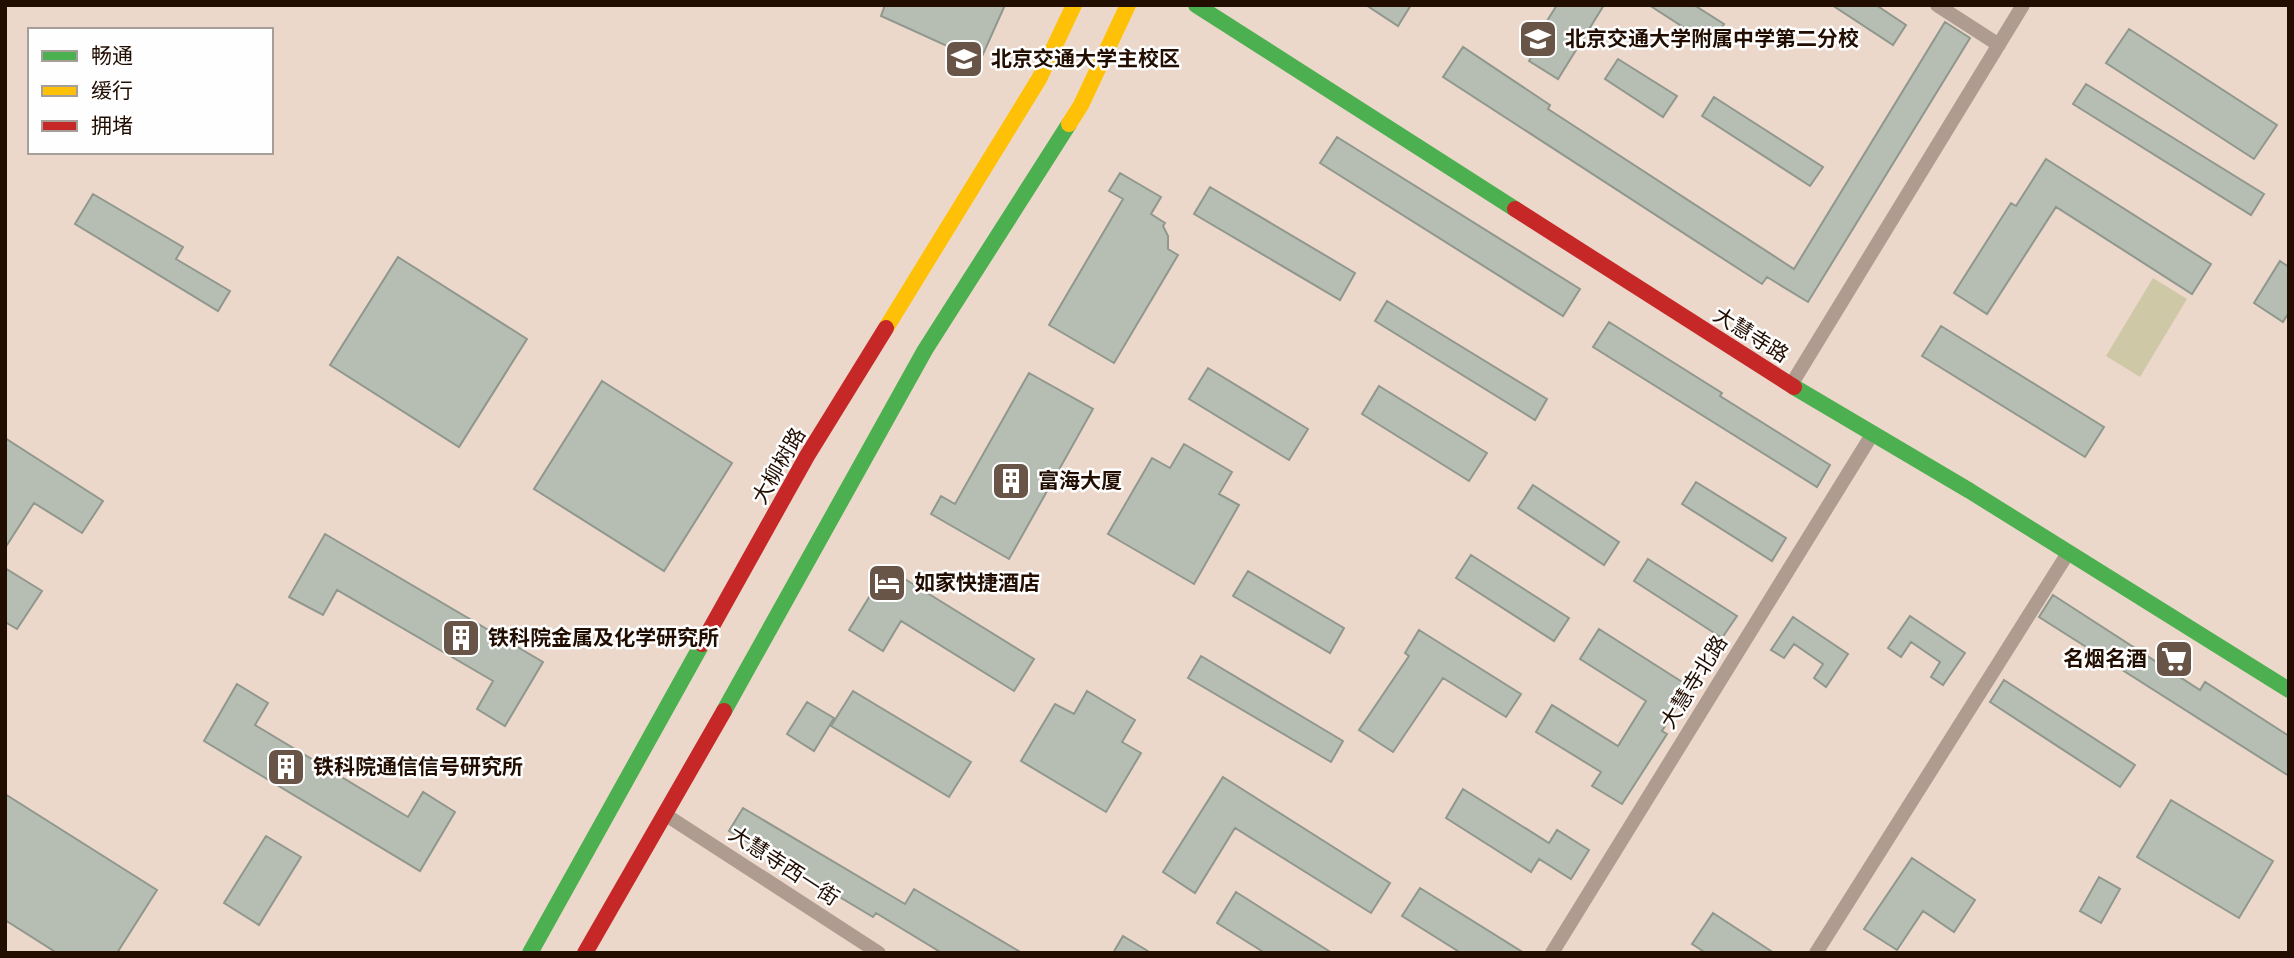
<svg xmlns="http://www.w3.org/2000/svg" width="2294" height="958" font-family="Ubuntu,'Noto Sans SC',sans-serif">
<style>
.green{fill:#cec8a7}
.building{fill:#b6bdb2;stroke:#90978d;stroke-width:2}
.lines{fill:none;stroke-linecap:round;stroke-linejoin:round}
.street{stroke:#ae9c91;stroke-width:14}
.fast{stroke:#4caf50;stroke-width:16}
.slow{stroke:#ffc107;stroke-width:16}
.jam{stroke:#c62828;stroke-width:16}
.labels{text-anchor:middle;stroke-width:5;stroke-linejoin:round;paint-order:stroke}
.poi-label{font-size:21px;font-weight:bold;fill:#220d01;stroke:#fefefe;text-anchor:start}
.street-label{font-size:21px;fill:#220d01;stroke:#fefefe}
</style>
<rect width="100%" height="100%" fill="#ecd8cb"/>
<!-- green -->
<path class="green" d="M2153 278 2187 299 2140 377 2106 356Z"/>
<!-- building -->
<path class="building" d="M885 5H1005L980 61 881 16Z
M1366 5H1411L1398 26Z
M1557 5H1604L1558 79 1529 61 1544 35 1540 32Z
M1649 5H1694L1724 24 1711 45Z
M1832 5H1876L1906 25 1893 45Z
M1945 22 1970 38 1808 302 1767 277 1762 284 1443 77 1463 47 1550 105 1548 109 1794 269Z
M2129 29 2277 125 2254 159 2106 63Z
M1618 59 1677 96 1663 117 1605 79Z
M2086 84 2264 194 2251 215 2073 104Z
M1714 97 1823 167 1810 186 1702 116Z
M1337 137 1580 289 1563 316 1320 163Z
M2046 159 2211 264 2192 294 2056 207 1987 314 1954 293 2011 203 2016 206Z
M1120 173 1161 197 1151 214 1165 223 1163 226 1168 236V249L1178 255 1114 363 1049 325 1123 199 1109 191Z
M1210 187 1355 273 1340 300 1194 214Z
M93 194 183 247 176 259 230 291 218 311 75 224Z
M398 257 527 339 459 447 330 365Z
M2280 261 2289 267V312L2283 322 2254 303Z
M1387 301 1547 399 1535 420 1375 321Z
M1609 322 1722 393 1720 396 1830 465 1817 487 1593 347Z
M1941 326 2104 427 2085 457 1922 356Z
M1208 368 1308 429 1289 460 1189 399Z
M1029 373 1093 409 1009 559 931 514 941 496 955 504Z
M602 381 732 463 664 571 534 489Z
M1379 386 1487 453 1469 481 1362 414Z
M5 438 103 501 82 533 34 503 5 548Z
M1184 444 1232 472 1219 494 1239 505 1194 584 1108 534 1152 458 1170 468Z
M1696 482 1786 538 1772 561 1682 504Z
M1533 485 1619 542 1604 565 1518 508Z
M325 534 543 662 505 726 477 709 493 681 337 590 323 615 289 597Z
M1471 555 1569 618 1554 641 1456 578Z
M1648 559 1737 616 1722 638 1634 581Z
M5 568 42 591 17 629 5 622Z
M887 568 1034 659 1014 691 901 621 883 651 849 630Z
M1248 571 1344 628 1330 653 1233 596Z
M2053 595 2200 690 2205 682 2289 736V776L2039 617Z
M1910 616 1965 653 1943 685 1931 677 1940 662 1911 642 1901 657 1888 648Z
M1793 617 1848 654 1826 687 1814 678 1823 664 1794 644 1784 658 1771 650Z
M1599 629 1690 687 1662 731 1667 734 1622 804 1592 786 1601 772 1536 732 1552 705 1618 746 1646 701 1580 659Z
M1419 630 1521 694 1506 717 1443 678 1393 752 1359 730 1409 656 1405 653Z
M1201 656 1343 741 1331 762 1188 678Z
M2004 680 2135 765 2120 787 1990 702Z
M237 684 268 703 255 725 408 817 423 792 455 812 420 871 204 741Z
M853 691 971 762 949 797 831 726Z
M1087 691 1135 720 1122 742 1141 753 1106 812 1021 761 1055 704 1074 714Z
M807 702 834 718 814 751 787 734Z
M1223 777 1390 883 1371 913 1235 828 1195 893 1163 872Z
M1463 789 1549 843 1557 830 1589 850 1571 879 1539 859 1531 872 1446 818Z
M5 794 157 890 117 953H57L5 920Z
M2171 800 2273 861 2239 918 2137 857Z
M743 808 905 904 914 889 1022 953H942L876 913 873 917 729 831Z
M266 836 301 857 259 925 224 903Z
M1912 858 1975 900 1954 932 1923 911 1897 950 1864 929Z
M2099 877 2120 889 2101 923 2080 911Z
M1420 888 1524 953H1461L1402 916Z
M1236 892 1332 953H1265L1217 923Z
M1713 913 1774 953H1706L1692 944Z
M1123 936 1151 953H1113Z"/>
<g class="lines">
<!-- street -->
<path class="street" d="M1937 5 1999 45
M1791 385 2023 5
M666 815 879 953
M1552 953 1873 433
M1816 953 2068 553"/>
<!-- fast -->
<path class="fast" d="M1196 5 1515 209
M1794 387 1970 491 2289 690
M724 711 925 350 1069 124
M530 953 702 644"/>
<!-- slow -->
<path class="slow" d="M1069 124 1081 105 1128 5
M886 328 1039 79 1074 5"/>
<!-- jam -->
<path class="jam" d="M1515 209 1794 387
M702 644 807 456 886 328
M585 953 724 711"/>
</g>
<!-- icons -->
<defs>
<symbol id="school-square" viewBox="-11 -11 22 22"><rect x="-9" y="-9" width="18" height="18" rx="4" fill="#695448" stroke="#fefefe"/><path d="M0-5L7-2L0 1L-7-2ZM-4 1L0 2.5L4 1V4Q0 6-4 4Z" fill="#fff"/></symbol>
<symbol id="university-square" viewBox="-11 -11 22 22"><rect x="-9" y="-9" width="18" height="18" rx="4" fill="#695448" stroke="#fefefe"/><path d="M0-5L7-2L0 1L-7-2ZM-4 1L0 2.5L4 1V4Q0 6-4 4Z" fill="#fff"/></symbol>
<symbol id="building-square" viewBox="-11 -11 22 22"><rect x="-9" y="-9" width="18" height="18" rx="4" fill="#695448" stroke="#fefefe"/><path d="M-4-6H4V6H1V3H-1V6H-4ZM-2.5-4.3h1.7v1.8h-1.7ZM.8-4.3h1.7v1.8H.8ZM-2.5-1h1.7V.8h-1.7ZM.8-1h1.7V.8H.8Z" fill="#fff"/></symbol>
<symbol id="hotel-square" viewBox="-11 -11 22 22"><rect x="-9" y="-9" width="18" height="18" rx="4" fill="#695448" stroke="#fefefe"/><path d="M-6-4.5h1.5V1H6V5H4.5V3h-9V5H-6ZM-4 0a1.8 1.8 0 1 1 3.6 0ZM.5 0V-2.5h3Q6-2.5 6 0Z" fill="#fff"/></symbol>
<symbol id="supermarket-square" viewBox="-11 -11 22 22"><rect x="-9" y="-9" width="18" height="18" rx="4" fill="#695448" stroke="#fefefe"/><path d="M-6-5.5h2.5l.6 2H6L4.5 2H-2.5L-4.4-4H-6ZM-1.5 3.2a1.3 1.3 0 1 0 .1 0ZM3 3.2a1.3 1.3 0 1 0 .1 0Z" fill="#fff"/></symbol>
</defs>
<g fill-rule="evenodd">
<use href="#school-square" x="1516" y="17" width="44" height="44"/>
<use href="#university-square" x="942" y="37" width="44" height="44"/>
<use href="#building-square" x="989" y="459" width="44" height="44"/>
<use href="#hotel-square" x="865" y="561" width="44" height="44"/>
<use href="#building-square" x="439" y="616" width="44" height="44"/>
<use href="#supermarket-square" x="2152" y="637" width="44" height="44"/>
<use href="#building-square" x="264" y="745" width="44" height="44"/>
</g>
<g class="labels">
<!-- poi labels -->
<g class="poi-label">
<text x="1565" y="46">北京交通大学附属中学第二分校</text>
<text x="991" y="66">北京交通大学主校区</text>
<text x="1038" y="488">富海大厦</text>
<text x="914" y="590">如家快捷酒店</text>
<text x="488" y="645">铁科院金属及化学研究所</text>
<text x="2147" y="666" text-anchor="end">名烟名酒</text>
<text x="313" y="774">铁科院通信信号研究所</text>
</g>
<!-- street labels -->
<g class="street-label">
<text transform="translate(1751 335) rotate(32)" y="7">大慧寺路</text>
<text transform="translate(779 466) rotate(-60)" y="7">大柳树路</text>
<text transform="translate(1694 682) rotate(-58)" y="7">大慧寺北路</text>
<text transform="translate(784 866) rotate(33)" y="7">大慧寺西一街</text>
</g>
</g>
<!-- border -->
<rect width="2294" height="958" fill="none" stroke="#220d01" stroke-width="14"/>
<!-- legend -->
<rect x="28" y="28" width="245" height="126" fill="#fefefe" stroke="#a69e99" stroke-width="2"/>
<rect x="42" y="51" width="35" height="10" fill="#4caf50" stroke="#a69e99" stroke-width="2"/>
<text x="91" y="63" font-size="21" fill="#220d01">畅通</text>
<rect x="42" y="86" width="35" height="10" fill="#ffc107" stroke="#a69e99" stroke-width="2"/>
<text x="91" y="98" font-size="21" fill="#220d01">缓行</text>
<rect x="42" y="121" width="35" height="10" fill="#c62828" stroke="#a69e99" stroke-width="2"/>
<text x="91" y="133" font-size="21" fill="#220d01">拥堵</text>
</svg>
